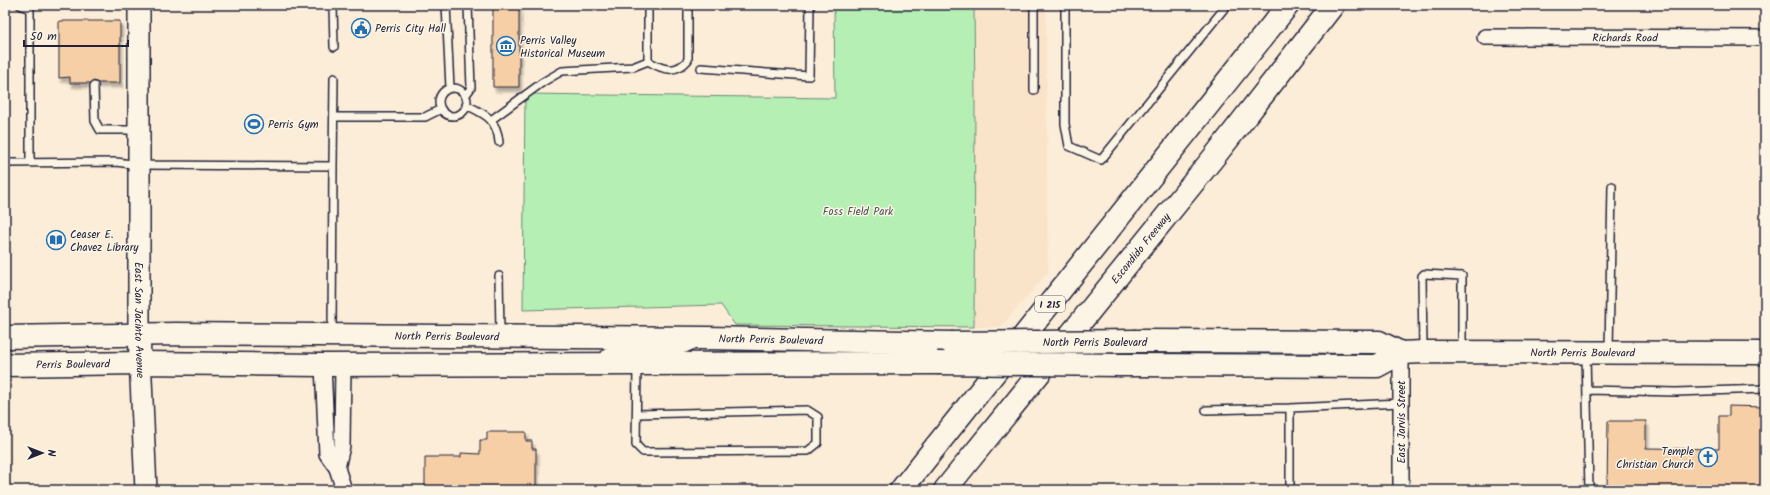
<svg xmlns="http://www.w3.org/2000/svg" width="1770" height="495" font-family="Kalam,sans-serif">
<style>
.built{fill:#fae4c9}
.green{fill:#b5efb3;stroke:#6c8877}
.building{fill:#f7cfa6;stroke:#22223b;filter:url(#shadow)}
.lines{fill:none;stroke-linecap:round;stroke-linejoin:round}
.lane-casing{stroke:#22223b;stroke-width:10}
.street-casing{stroke:#22223b;stroke-width:18}
.secondary-casing{stroke:#22223b;stroke-width:24}
.primary-casing{stroke:#22223b;stroke-width:25}
.highway-casing{stroke:#22223b;stroke-width:25}
.lane{stroke:#fcf5e5;stroke-width:7}
.street{stroke:#fcf5e5;stroke-width:15}
.secondary{stroke:#fcf5e5;stroke-width:21}
.primary{stroke:#fcf5e5;stroke-width:22}
.highway{stroke:#fcf5e5;stroke-width:22}
.primary-bridge-casing{stroke:#22223b;stroke-width:25;stroke-linecap:butt}
.primary-bridge{stroke:#fcf5e5;stroke-width:22}
.labels{text-anchor:middle;stroke-width:3;stroke-linejoin:round;paint-order:stroke}
.shield{fill:#fcf5e5;stroke:#63616e;stroke-width:1}
.shield-label{font-size:10px;font-weight:bold;fill:#22223b}
.poi-label{font-size:11px;fill:#22223b;stroke:#fcf5e5;text-anchor:start}
.street-label{font-size:11px;fill:#22223b;stroke:#fcf5e5}
.park-label{font-size:11px;fill:#475559;stroke:#fcf5e5}
</style>
<defs>
<filter id="shadow"><feDropShadow dx="2.5" dy="4.5" stdDeviation="1" flood-color="#0004"/></filter>
</defs>
<rect width="100%" height="100%" fill="#fbedd8"/>
<filter id="ink" filterUnits="userSpaceOnUse"><feTurbulence type="fractalNoise" baseFrequency=".025" numOctaves="2"/><feDisplacementMap in="SourceGraphic" scale="8" xChannelSelector="R" yChannelSelector="G"/><feConvolveMatrix kernelMatrix="1 2 1 2 8 2 1 2 1" color-interpolation-filters="sRGB"/></filter>
<g filter="url(#ink)">
<!-- built -->
<path class="built" d="M972 5H1046L1048 272 1001 327H974Z
M5 382H10L11 490H5Z"/>
<!-- green -->
<path class="green" d="M834 5H974L975 99 974 327 735 325 721 305 523 310 525 94 835 98Z"/>
<!-- building -->
<path class="building" d="M493 5H519V87H493Z
M59 21H120V83H98L94 81 90 83H70V77L59 78Z
M1729 406 1765 407V490H1607L1608 421H1646V448L1719 449V416H1729Z
M487 432H526V441H532V449H536V490H425V457H461V453L480 454V440H487Z"/>
<g class="lines">
<defs>
<path id="lane" d="M20 5 30 9
M333 5 334 47
M446 5 450 88
M648 5V61C663 70 676 74 688 60V5
M1034 5V90
M1065 5V124L1069 146 1101 160 1227 5
M701 68 809 76 810 5
M94 86 95 121 100 130H137
M439 102a14 14 0 1 1 28 0a14 14 0 1 1-28 0Z
M465 96 471 88 468 5
M466 105C485 114 497 119 499 142
M334 117H425L441 109
M491 120 543 82 562 71 633 67 648 61
M5 163 116 162 139 165 333 166 332 333
M30 163V5
M333 166 334 78
M499 276 500 333
M1423 350 1422 276 1424 274 1462 276V350
M1609 350 1612 186
M1586 355 1589 490
M603 361 605 354 608 351 679 350 685 349 694 345
M1587 390 1676 392 1765 389
M1206 410 1290 408
M637 414 807 410 818 417V443L808 451 643 452 636 445 637 367
M1290 490V408L1401 403"/>
<g id="street">
<path id="s1" d="M1485 37 1765 38"/>
<path d="M323 365 327 454 337 468 342 446 343 365"/>
<path d="M337 468 344 490"/>
<path d="M1401 490V353"/>
</g>
<g id="secondary">
<path id="s2" d="M139 5V334L146 490"/>
</g>
<g id="primary">
<path id="s3" d="M5 337 175 334 707 338 951 343"/>
<path d="M1136 341 1379 342 1401 353"/>
<path id="s4" d="M5 365 140 363 323 365 937 363"/>
<path id="s5" d="M1121 365 1377 366 1401 353 1423 352 1765 353"/>
</g>
<g id="highway">
<path d="M901 490 1288 5"/>
<path id="s6" d="M945 490 1214 157 1333 5"/>
</g>
</defs>
<!-- lane casing -->
<use href="#lane" class="lane-casing"/>
<!-- street casing -->
<use href="#street" class="street-casing"/>
<!-- secondary casing -->
<use href="#secondary" class="secondary-casing"/>
<!-- primary casing -->
<use href="#primary" class="primary-casing"/>
<!-- highway casing -->
<use href="#highway" class="highway-casing"/>
<!-- lane -->
<use href="#lane" class="lane"/>
<!-- street -->
<use href="#street" class="street"/>
<!-- secondary -->
<use href="#secondary" class="secondary"/>
<!-- primary -->
<use href="#primary" class="primary"/>
<!-- highway -->
<use href="#highway" class="highway"/>
<defs>
<path id="primary-bridge" d="M951 343 1136 341
M937 363 1121 365"/>
</defs>
<!-- primary-bridge casing -->
<use href="#primary-bridge" class="primary-bridge-casing"/>
<!-- primary-bridge -->
<use href="#primary-bridge" class="primary-bridge"/>
</g>
</g>
<!-- icons -->
<defs>
<symbol id="civic-ring" viewBox="-11 -11 22 22"><circle r="9.5" fill="#fcf5e5" stroke="#1f6fb2" stroke-width="1.5"/><path d="M-.6-6.5H3V-4.5H.6V-3L4-1V1h2V6H-6V1h2V-1L-.6-3ZM-1.2 2.5V6h2.4V2.5Z" fill="#1f6fb2"/></symbol>
<symbol id="museum-ring" viewBox="-11 -11 22 22"><circle r="9.5" fill="#fcf5e5" stroke="#1f6fb2" stroke-width="1.5"/><path d="M0-6L6-3V-2H-6V-3ZM-5-1h2V3h-2ZM-1-1h2V3h-2ZM3-1h2V3H3ZM-6 4H6V6H-6Z" fill="#1f6fb2"/></symbol>
<symbol id="stadium-ring" viewBox="-11 -11 22 22"><circle r="9.5" fill="#fcf5e5" stroke="#1f6fb2" stroke-width="1.5"/><path d="M0-5a6.5 5 0 1 0 0 10a6.5 5 0 1 0 0-10ZM-3.5-1.8h7v3.6h-7Z" fill="#1f6fb2"/></symbol>
<symbol id="library-ring" viewBox="-11 -11 22 22"><circle r="9.5" fill="#fcf5e5" stroke="#1f6fb2" stroke-width="1.5"/><path d="M-6-4Q-3-5.5-.7-3.5V5Q-3 3-6 4ZM6-4Q3-5.5 .7-3.5V5Q3 3 6 4Z" fill="#1f6fb2"/></symbol>
<symbol id="church-ring" viewBox="-11 -11 22 22"><circle r="9.5" fill="#fcf5e5" stroke="#1f6fb2" stroke-width="1.5"/><path d="M-1.2-6h2.4v3.5h3.3v2.4h-3.3V6h-2.4V-.1h-3.3v-2.4h3.3Z" fill="#1f6fb2"/></symbol>
</defs>
<g fill-rule="evenodd">
<use href="#civic-ring" x="350" y="17" width="22" height="22"/>
<use href="#museum-ring" x="495" y="35" width="22" height="22"/>
<use href="#stadium-ring" x="243" y="113" width="22" height="22"/>
<use href="#library-ring" x="45" y="229" width="22" height="22"/>
<use href="#church-ring" x="1697" y="446" width="22" height="22"/>
</g>
<g class="labels">
<!-- shield labels -->
<rect class="shield" x="1035" y="296" width="30" height="16" rx="3"/>
<g class="shield-label">
<text x="1050" y="308">I 215</text>
</g>
<!-- poi labels -->
<g class="poi-label">
<text x="375" y="32">Perris City Hall</text>
<text x="520" y="44">Perris Valley<tspan x="520" dy="13">Historical Museum</tspan></text>
<text x="268" y="128">Perris Gym</text>
<text x="70" y="238">Ceaser E.<tspan x="70" dy="13">Chavez Library</tspan></text>
<text x="1694" y="455" text-anchor="end">Temple<tspan x="1694" dy="13">Christian Church</tspan></text>
</g>
<!-- street labels -->
<g class="street-label">
<text dy="4" stroke="none"><textPath href="#s1" startOffset="140">Richards Road</textPath></text>
<text dy="4" stroke="none"><textPath href="#s6" startOffset="311">Escondido Freeway</textPath></text>
<text dy="4" stroke="none"><textPath href="#s2" startOffset="315">East San Jacinto Avenue</textPath></text>
<text dy="4" stroke="none"><textPath href="#s3" startOffset="442">North Perris Boulevard</textPath></text>
<text dy="4" stroke="none"><textPath href="#s3" startOffset="766">North Perris Boulevard</textPath></text>
<text x="1095" y="346">North Perris Boulevard</text>
<text dy="4" stroke="none"><textPath href="#s5" startOffset="465">North Perris Boulevard</textPath></text>
<text dy="4" stroke="none"><textPath href="#s4" startOffset="68">Perris Boulevard</textPath></text>
<text transform="translate(1401 422) rotate(-90)" y="4">East Jarvis Street</text>
</g>
<!-- park labels -->
<g class="park-label">
<text x="858" y="215">Foss Field Park</text>
</g>
</g>
<!-- margin -->
<rect width="1770" height="495" fill="none" stroke="#fcf5e5" stroke-width="20"/>
<rect x="10" y="10" width="1750" height="475" fill="none" stroke="#22223b" stroke-width="1.5" filter="url(#ink)"/>
<!-- north arrow -->
<g transform="translate(42 453) rotate(90)" stroke="#fcf5e5" stroke-width="3" paint-order="stroke">
<path d="M0-3L7 15L0 10L-7 15Z" fill="#22223b"/>
<text y="-6" font-size="11" font-weight="bold" text-anchor="middle" fill="#22223b">N</text>
</g>
<!-- scale -->
<path d="M24 40v6h104v-6" fill="none" stroke="#22223b" stroke-width="2"/>
<text x="30" y="40" font-size="12" fill="#22223b" stroke="#fcf5e5" stroke-width="3" paint-order="stroke">50 m</text>
</svg>
